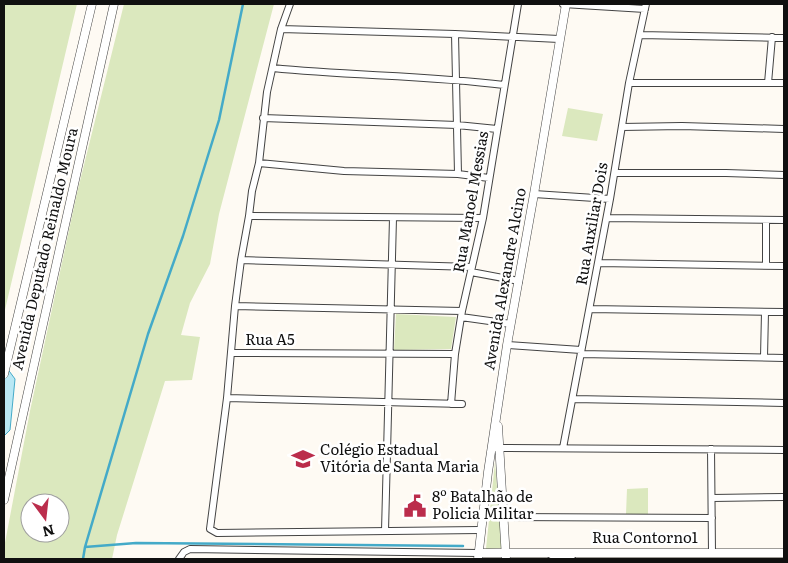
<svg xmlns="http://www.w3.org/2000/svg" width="788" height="563" font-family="Literata,serif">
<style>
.grass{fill:#dbe8be;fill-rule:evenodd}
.water{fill:#bae8f4;stroke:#44aac8}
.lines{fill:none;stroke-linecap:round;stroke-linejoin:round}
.stream{stroke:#44aac8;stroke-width:2.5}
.minor-casing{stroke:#434343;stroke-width:8}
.tertiary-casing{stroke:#434343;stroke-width:9}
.minor{stroke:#fff;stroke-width:6}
.tertiary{stroke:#fff;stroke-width:8}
.labels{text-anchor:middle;stroke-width:5;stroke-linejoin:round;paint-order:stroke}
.street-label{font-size:15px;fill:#101010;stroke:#fff}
.poi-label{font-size:15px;fill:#101010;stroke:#fff;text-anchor:start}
</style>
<rect width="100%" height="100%" fill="#fefaf3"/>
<!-- grass -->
<path class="grass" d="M4 4H77L4 314Z
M124 4H274L219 214 210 264 190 303 181 335 200 337 192 380 165 381 117 535 112 559H4V548L30 411 77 193ZM30 503H60V533H30Z
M568 108 603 114 597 141 562 136Z
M396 314 456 317 451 349 394 350Z
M495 462 502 548 486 549Z
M648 488V514H626L627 489Z"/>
<!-- water -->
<path class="water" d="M4 364 15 379 10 430 4 436Z"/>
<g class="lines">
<!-- stream -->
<path class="stream" d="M85 547 136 543 463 546
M83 559 85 547 148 334 183 236 219 120 243 4"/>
<defs>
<path id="minor" d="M290 4 281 29 267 92 259 163 252 191 249 216 241 260 235 306 227 398 210 529 217 533 480 530
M563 4 645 9
M281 29 455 34 559 39
M455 34 458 174
M640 35 784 38
M273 68C350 76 427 75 504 85
M629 83H784
M768 83 772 37
M263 118 457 125 497 129
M622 127 682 126 784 129
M259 163 344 171 458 174 489 178
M615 173H726L784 175
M534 194 610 199
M249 216 483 218
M607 218 784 220
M241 260 472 267
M599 263 784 266
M766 265V220
M471 272 519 281
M235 306 462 311
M590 309 784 312
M461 317 511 324
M507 345 581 350
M232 353 455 354
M581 354 784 358
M764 357 765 312
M227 398 462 404
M573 399 784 403
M451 404 455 354 462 311 483 218 518 4
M495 448 784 450
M563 448 610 199 629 83 646 4
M711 449 712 552
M712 498 784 497
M504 517 712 518
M385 531 393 218
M551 555 572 559
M179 559 184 552 190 549 478 553"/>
<path id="tertiary" d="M4 374 92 4
M498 426 506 559
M4 500 114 4
M478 553H784
M478 559 488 472 507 345 534 194 566 4"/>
</defs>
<!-- minor casing -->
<use href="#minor" class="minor-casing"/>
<!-- tertiary casing -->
<use href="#tertiary" class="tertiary-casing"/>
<!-- minor -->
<use href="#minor" class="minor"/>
<!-- tertiary -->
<use href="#tertiary" class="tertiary"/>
</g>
<!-- icons -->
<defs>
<symbol id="school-bare" viewBox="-9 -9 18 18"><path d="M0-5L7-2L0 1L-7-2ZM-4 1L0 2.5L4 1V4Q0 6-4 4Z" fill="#bb2d4c" stroke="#fff" stroke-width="2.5" paint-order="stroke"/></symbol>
<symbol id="civic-bare" viewBox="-9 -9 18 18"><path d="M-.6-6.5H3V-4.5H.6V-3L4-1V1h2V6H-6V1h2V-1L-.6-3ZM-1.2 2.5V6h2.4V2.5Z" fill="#bb2d4c" stroke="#fff" stroke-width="2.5" paint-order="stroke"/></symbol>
</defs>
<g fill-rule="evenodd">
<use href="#school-bare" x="287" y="443" width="32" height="32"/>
<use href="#civic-bare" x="399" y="490" width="32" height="32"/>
</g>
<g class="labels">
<!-- street labels -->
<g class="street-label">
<text transform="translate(471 202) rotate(-80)" y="5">Rua Manoel Messias</text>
<text transform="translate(592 224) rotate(-80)" y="5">Rua Auxiliar Dois</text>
<text transform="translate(45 249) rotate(-77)" y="5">Avenida Deputado Reinaldo Moura</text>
<text transform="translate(505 279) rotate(-80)" y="5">Avenida Alexandre Alcino</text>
<text x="270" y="345">Rua A5</text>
<text x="645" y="543">Rua Contorno1</text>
</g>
<!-- poi labels -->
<g class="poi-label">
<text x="320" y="455">Colégio Estadual<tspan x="320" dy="17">Vitória de Santa Maria</tspan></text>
<text x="432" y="502">8º Batalhão de<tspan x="432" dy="17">Policia Militar</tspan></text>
</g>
</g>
<!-- border -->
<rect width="788" height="563" fill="none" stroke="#101010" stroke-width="10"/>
<!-- north arrow -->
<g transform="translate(45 518) rotate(165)"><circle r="24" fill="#ffffff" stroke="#9f9f9f"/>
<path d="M0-4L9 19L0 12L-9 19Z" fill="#bb2d4c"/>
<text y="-8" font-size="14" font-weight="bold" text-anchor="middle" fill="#101010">N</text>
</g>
</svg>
